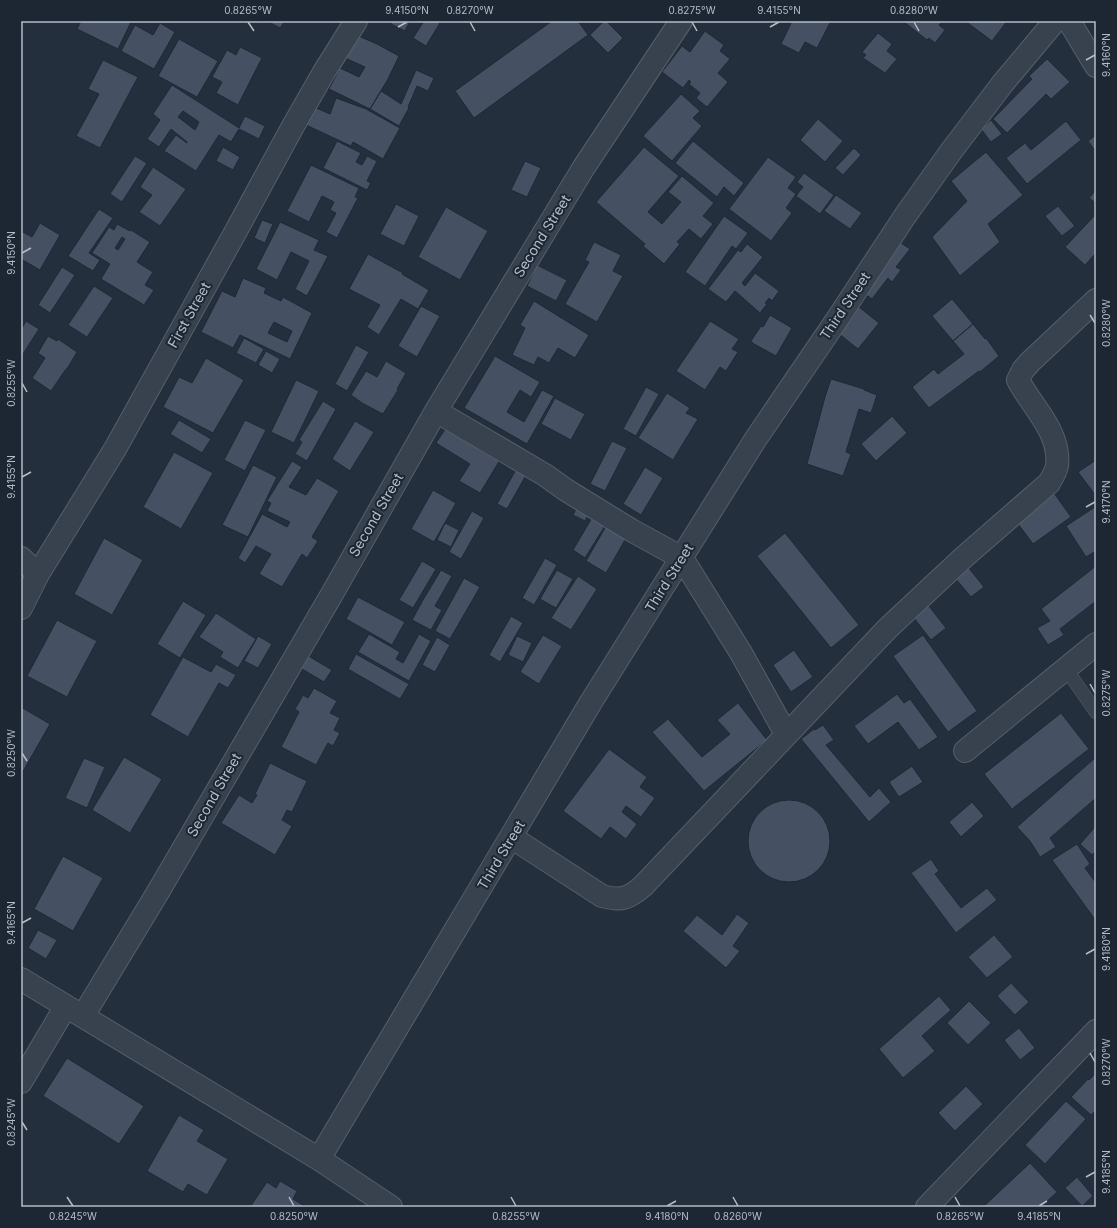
<svg xmlns="http://www.w3.org/2000/svg" width="1117" height="1228" font-family="Inter,sans-serif">
<style>
.building{fill:#455162;stroke:#1f2835;fill-rule:evenodd}
.lines{fill:none;stroke-linecap:round;stroke-linejoin:round}
.service-casing{stroke:#565f6c;stroke-width:14}
.minor-casing{stroke:#565f6c;stroke-width:24}
.service{stroke:#38414e;stroke-width:13}
.minor{stroke:#38414e;stroke-width:22}
.ticks{fill:none;stroke:#b4bcc9;stroke-width:1.5}
.labels{text-anchor:middle;stroke-width:4;stroke-linejoin:round;paint-order:stroke}
.street-label{font-size:14px;fill:#b4bcc9;stroke:#1d2633}
.neatline{fill:none;stroke:#b4bcc9;stroke-width:1.5}
.ticks-label{font-size:10px;text-anchor:middle;fill:#b4bcc9}
</style>
<rect width="100%" height="100%" fill="#242f3e"/>
<!-- building -->
<path class="building" d="M81 21H130L131 22 118 49 77 29Z
M267 21H285L280 28Z
M393 21H410L405 31 391 24Z
M424 21H437L440 23 426 46 413 38Z
M552 21H578L588 35 474 118 455 91Z
M604 21H606L623 38 608 53 590 35Z
M792 21H831L817 48 805 42 799 53 781 44Z
M903 21H943L939 25 945 30 935 43 929 38 927 40Z
M965 21H1007L992 41Z
M160 23 175 32 154 69 121 51 135 25 153 35Z
M705 31 724 45 720 51 730 59 718 73 728 82 707 107 696 98 700 93 689 84 691 82 689 80 683 88 662 72 682 46 690 52Z
M878 33 892 44 887 51 897 59 885 73 863 58 866 55 862 52Z
M354 34 377 44 399 56 388 79 370 109 329 89 340 68 359 77 365 67 343 57Z
M179 39 218 61 197 97 158 76Z
M240 47 262 58 238 105 216 93 222 82 212 77 227 50 236 55Z
M1047 59 1070 82 1051 99 1046 94 1007 133 993 119 1032 79 1029 76Z
M103 60 138 77 100 148 76 136 99 94 88 89Z
M416 70 434 78 428 91 417 86 408 107 409 108 399 126 370 109 381 91 401 104Z
M172 85 239 128 245 116 265 126 259 139 239 129 231 142 219 135 196 171 177 159 164 151 176 135 187 143V142L171 129 159 147 147 139 160 120 153 114ZM183 111 199 122 195 130 178 117Z
M681 94 700 111 693 118 702 126 672 161 643 136Z
M336 98 366 109 400 128 383 159 353 142 351 146 306 125 314 107 330 114Z
M818 119 843 141 825 162 800 140Z
M991 120 1002 134 991 142 981 129Z
M1066 121 1081 140 1027 184 1006 158 1025 143 1031 150Z
M1096 135V152L1088 141Z
M337 141 361 153 356 162 362 165 367 156 377 161 367 181 371 183 367 190 323 168Z
M693 141 744 183 734 196 724 187 717 197 675 163Z
M223 147 240 157 233 170 216 161Z
M644 147 679 176 648 212 662 224 681 202 668 192 682 176 714 203 703 216 713 224 701 239 689 229 677 242 680 244 664 264 643 246 645 244 596 202Z
M854 148 861 155 843 175 835 168Z
M986 152 1023 195 988 224 1000 242 960 276 932 237 967 201 951 181Z
M135 156 147 163 122 202 110 194Z
M768 157 796 177 788 188 796 194 786 208 792 213 771 241 729 209Z
M525 161 541 168 527 197 511 190Z
M311 165 359 188 355 197 358 198 337 238 326 232 336 213 330 210 334 202 322 196 309 222 287 211Z
M153 167 186 189 160 226 139 212 152 195 140 187Z
M804 173 834 195 820 214 796 196 803 187 797 182Z
M1096 190V203L1089 198Z
M836 195 862 213 850 229 824 211Z
M396 204 419 216 404 246 380 234Z
M1058 206 1075 226 1062 236 1045 216Z
M446 207 488 231 460 280 418 257Z
M99 209 113 218 89 253 100 260 93 271 68 256Z
M1096 214V253L1085 265 1065 247Z
M724 216 748 233 736 249 732 246 705 286 685 272Z
M262 220 273 224 265 243 254 238Z
M280 222 319 240 314 250 328 256 307 296 295 289 309 261 291 252 277 280 256 269Z
M40 223 60 235 40 270 21 259V231L32 237Z
M117 224 130 231 131 230 150 242 137 262 153 272 145 285 154 290 144 305 101 279 110 264 92 253 109 227 114 230ZM122 237 125 239 118 250 115 248Z
M895 239 910 249 896 267 901 270 892 282 888 278 872 299 858 289Z
M594 242 621 255 613 271 623 276 597 322 565 304 589 262 585 260Z
M747 244 763 257 742 283 745 286 755 273 779 291 772 301 769 298 765 303 767 304 760 313 735 291 726 302 708 289 738 250 741 252Z
M368 254 403 273 402 274 429 290 418 309 401 299 379 335 367 327 380 305 349 289Z
M537 265 567 280 556 301 527 286Z
M62 267 75 275 50 313 38 305Z
M243 278 266 288 264 293 281 301 283 297 312 313 290 359 240 335 233 348 201 332 222 291 235 297ZM274 322 292 331 287 342 268 333Z
M94 286 113 298 87 337 68 325Z
M952 299 973 324 953 341 932 316Z
M534 301 589 335 575 358 558 348 549 363 538 357 534 365 512 355 525 328 520 325Z
M854 303 879 323 858 349 833 329Z
M421 306 440 316 417 357 398 346Z
M770 315 792 328 776 356 754 344 751 341 761 326 763 327Z
M26 321 39 329 21 357V330Z
M710 321 739 339 732 349 738 352 726 371 720 367 705 390 676 371Z
M973 324 985 339 986 338 999 356 980 372 979 371 929 408 912 387 934 369 938 374 964 354 953 341Z
M48 336 57 341 58 339 77 352 67 369H66L51 391 32 378 45 358 38 353Z
M244 338 264 349 256 363 236 353Z
M356 345 369 352 347 391 335 384Z
M266 351 280 359 272 373 258 365Z
M495 356 540 382 531 397 520 390 507 412 524 422 542 390 554 396 527 444 464 408Z
M206 358 244 380 213 433 163 407 179 377 192 383Z
M386 361 406 373 397 389 398 390 383 414 362 403 351 395 366 371 377 377Z
M831 379 864 389V390L877 395 871 413 859 409 846 452 851 454 843 476 807 464 825 397Z
M296 380 319 391 294 443 271 432Z
M646 387 659 394 636 436 623 429Z
M667 393 690 408 686 413 698 419 673 460 638 438Z
M555 398 585 414 571 440 541 424Z
M323 401 336 409 307 461 295 454 302 442 299 440Z
M892 416 907 433 876 461 861 444Z
M179 420 211 439 202 453 170 434Z
M245 420 266 430 245 471 224 460Z
M355 421 374 432 350 471 332 459Z
M450 422 503 455 480 493 459 481 470 464 436 443Z
M612 441 627 448 605 491 590 484Z
M174 452 213 473 181 529 143 507Z
M1096 460V496L1078 472Z
M292 461 302 467 289 487 306 495 317 478 339 491 312 537 318 541 307 558 302 554 282 587 259 574 271 554 256 546 245 563 238 558 262 514 287 527 290 522 267 511 271 503 267 501Z
M519 464 529 470 507 509 497 504Z
M253 465 277 477 248 537 222 525Z
M645 467 663 478 641 515 623 504Z
M433 490 456 503 434 542 411 529Z
M1054 493 1071 517 1033 544 1016 521Z
M578 505 590 511 585 521 573 515Z
M1095 507 1096 551 1086 557 1066 526Z
M472 511 484 518 461 559 449 552Z
M593 516 606 524 585 558 573 550Z
M609 521 629 533 606 573 586 561Z
M445 523 459 530 451 547 437 540Z
M785 533 859 625 831 648 757 556Z
M104 538 143 560 112 615 74 594Z
M545 558 557 565 534 605 522 598Z
M422 561 436 569 413 608 399 600Z
M1096 566V601L1060 629 1064 635 1048 645 1037 628 1050 621 1041 609Z
M968 567 984 587 971 597 955 578Z
M441 570 452 576 435 606 442 610 431 630 412 620 423 600Z
M557 570 573 579 556 608 540 599Z
M578 576 597 589 571 630 551 618Z
M464 578 480 587 450 639 435 631Z
M358 597 405 622 392 645 346 619Z
M183 601 206 615 180 658 157 644Z
M925 601 946 628 931 640 910 613Z
M216 613 256 639 238 668 220 657 223 652 199 637Z
M511 616 523 623 500 662 489 655Z
M57 620 97 641 67 697 27 676Z
M369 634 400 652 396 659 403 663 419 634 431 641 409 681 358 652Z
M543 635 562 646 539 684 520 672Z
M923 635 977 711 948 732 893 656Z
M258 636 272 644 258 668 244 661Z
M517 636 532 643 523 662 508 655Z
M437 637 450 645 435 672 422 665Z
M794 650 813 677 791 692 773 665Z
M305 654 332 670 324 682 297 666Z
M356 654 409 684 400 699 348 669Z
M183 657 211 672 216 664 236 675 228 688 219 683 188 737 150 715Z
M314 688 337 701 330 713 340 718 334 730 340 733 333 746 328 743 316 765 281 747 299 712 295 709 303 695 308 698Z
M897 694 904 703 910 699 938 737 919 750 898 722 868 744 854 726Z
M738 703 767 740 704 791 652 732 668 719 702 757 730 734 717 720Z
M21 707 50 724 21 775Z
M1061 713 1089 749 1012 809 984 774Z
M823 725 834 740 826 745 870 797 879 788 891 802 869 822 801 739 814 729 815 730Z
M609 749 647 777 640 787 655 798 641 817 626 806 622 812 637 824 626 839 610 827 601 839 563 811Z
M124 757 162 779 130 833 92 810Z
M1096 757V798L1050 838 1056 847 1040 857 1030 841 1017 827Z
M84 758 105 767 87 808 65 798Z
M270 763 307 781 292 812 287 810 282 820 292 826 275 855 221 823 239 795 252 803 257 795 255 794Z
M912 766 923 782 899 797 889 782Z
M748 841a41 41 0 1 1 82 0a41 41 0 1 1-82 0Z
M972 802 984 816 961 837 949 822Z
M1096 826V851L1092 855 1080 844Z
M1077 844 1090 864 1085 868 1096 883V921L1052 860Z
M63 856 103 878 73 931 34 909Z
M931 859 939 871 935 874 961 908 987 888 997 900 956 933 911 873Z
M737 914 749 923 733 946 740 951 726 968 683 931 697 915 722 935Z
M38 930 57 940 46 959 28 948Z
M994 935 1013 957 987 978 968 957Z
M1011 983 1029 1002 1015 1015 997 996Z
M939 996 951 1010 922 1036 935 1051 903 1078 879 1049Z
M969 1001 991 1023 968 1045 947 1023Z
M1019 1028 1035 1048 1020 1060 1004 1040Z
M67 1058 144 1106 119 1144 43 1096Z
M1096 1073V1110L1091 1115 1071 1097 1088 1079 1089 1080Z
M966 1086 983 1104 955 1131 938 1113Z
M1066 1101 1086 1119 1045 1164 1025 1145Z
M179 1115 204 1130 197 1141 228 1159 207 1195 188 1184 183 1192 147 1171Z
M1030 1163 1057 1192 1041 1207H983Z
M1077 1177 1093 1196 1082 1206 1065 1188Z
M280 1181 297 1191 293 1199 306 1207H250L267 1182 276 1188Z"/>
<g class="lines">
<defs>
<path id="service" d="M1066 669 1096 712"/>
<path id="minor" d="M1069 21 1096 66
M436 411 545 475 566 490 631 530 682 558 741 653 786 734
M21 558 38 574
M21 608 38 574 115 449 236 231 292 128 324 72 356 21
M965 751 1096 644
M511 837 602 896C621 901 628 899 643 886L888 628 964 557 1049 483C1052 478 1056 471 1057 466 1061 432 1032 407 1018 380L1023 370 1030 362 1096 300
M21 979 319 1159 391 1207
M83 1016 158 892 332 594 436 411 584 167 681 21
M21 1082 66 1006
M319 1159 591 702 755 440 840 315 905 216 952 150 1003 83 1055 21
M927 1207 1096 1031"/>
</defs>
<!-- service casing -->
<use href="#service" class="service-casing"/>
<!-- minor casing -->
<use href="#minor" class="minor-casing"/>
<!-- service -->
<use href="#service" class="service"/>
<!-- minor -->
<use href="#minor" class="minor"/>
</g>
<!-- ticks -->
<path class="ticks" d="M248 22 254 31M470 22 475 31M692 22 697 31M914 22 919 31M398 27 407 22M770 27 779 22M1086 60 1095 55M22 253 31 248M1090 315 1095 323M22 383 27 392M22 477 31 472M1086 507 1095 502M1090 684 1095 693M22 753 27 761M22 923 31 918M1086 954 1095 949M1090 1053 1095 1062M22 1122 27 1130M1086 1177 1095 1172M67 1197 73 1206M289 1197 294 1206M511 1197 516 1206M733 1197 738 1206M955 1197 960 1206M667 1206 676 1201M1039 1206 1047 1201"/>
<g class="labels">
<!-- street labels -->
<g class="street-label">
<text transform="translate(542 236) rotate(-58)" y="5">Second Street</text>
<text transform="translate(845 306) rotate(-56)" y="5">Third Street</text>
<text transform="translate(189 315) rotate(-61)" y="5">First Street</text>
<text transform="translate(376 515) rotate(-60)" y="5">Second Street</text>
<text transform="translate(669 578) rotate(-58)" y="5">Third Street</text>
<text transform="translate(214 795) rotate(-60)" y="5">Second Street</text>
<text transform="translate(501 855) rotate(-59)" y="5">Third Street</text>
</g>
</g>
<!-- border -->
<rect width="1117" height="1228" fill="none" stroke="#1d2633" stroke-width="44"/>
<rect x="22" y="22" width="1073" height="1184" class="neatline"/>
<g class="ticks-label">
<text x="248" y="14">0.8265°W</text>
<text x="407" y="14">9.4150°N</text>
<text x="470" y="14">0.8270°W</text>
<text x="692" y="14">0.8275°W</text>
<text x="779" y="14">9.4155°N</text>
<text x="914" y="14">0.8280°W</text>
<text transform="translate(1106 55) rotate(-90)" y="4">9.4160°N</text>
<text transform="translate(11 253) rotate(-90)" y="4">9.4150°N</text>
<text transform="translate(1106 323) rotate(-90)" y="4">0.8280°W</text>
<text transform="translate(11 383) rotate(-90)" y="4">0.8255°W</text>
<text transform="translate(11 477) rotate(-90)" y="4">9.4155°N</text>
<text transform="translate(1106 502) rotate(-90)" y="4">9.4170°N</text>
<text transform="translate(1106 693) rotate(-90)" y="4">0.8275°W</text>
<text transform="translate(11 753) rotate(-90)" y="4">0.8250°W</text>
<text transform="translate(11 923) rotate(-90)" y="4">9.4165°N</text>
<text transform="translate(1106 949) rotate(-90)" y="4">9.4180°N</text>
<text transform="translate(1106 1062) rotate(-90)" y="4">0.8270°W</text>
<text transform="translate(11 1122) rotate(-90)" y="4">0.8245°W</text>
<text transform="translate(1106 1172) rotate(-90)" y="4">9.4185°N</text>
<text x="73" y="1220">0.8245°W</text>
<text x="294" y="1220">0.8250°W</text>
<text x="516" y="1220">0.8255°W</text>
<text x="667" y="1220">9.4180°N</text>
<text x="738" y="1220">0.8260°W</text>
<text x="960" y="1220">0.8265°W</text>
<text x="1039" y="1220">9.4185°N</text>
</g>
</svg>
